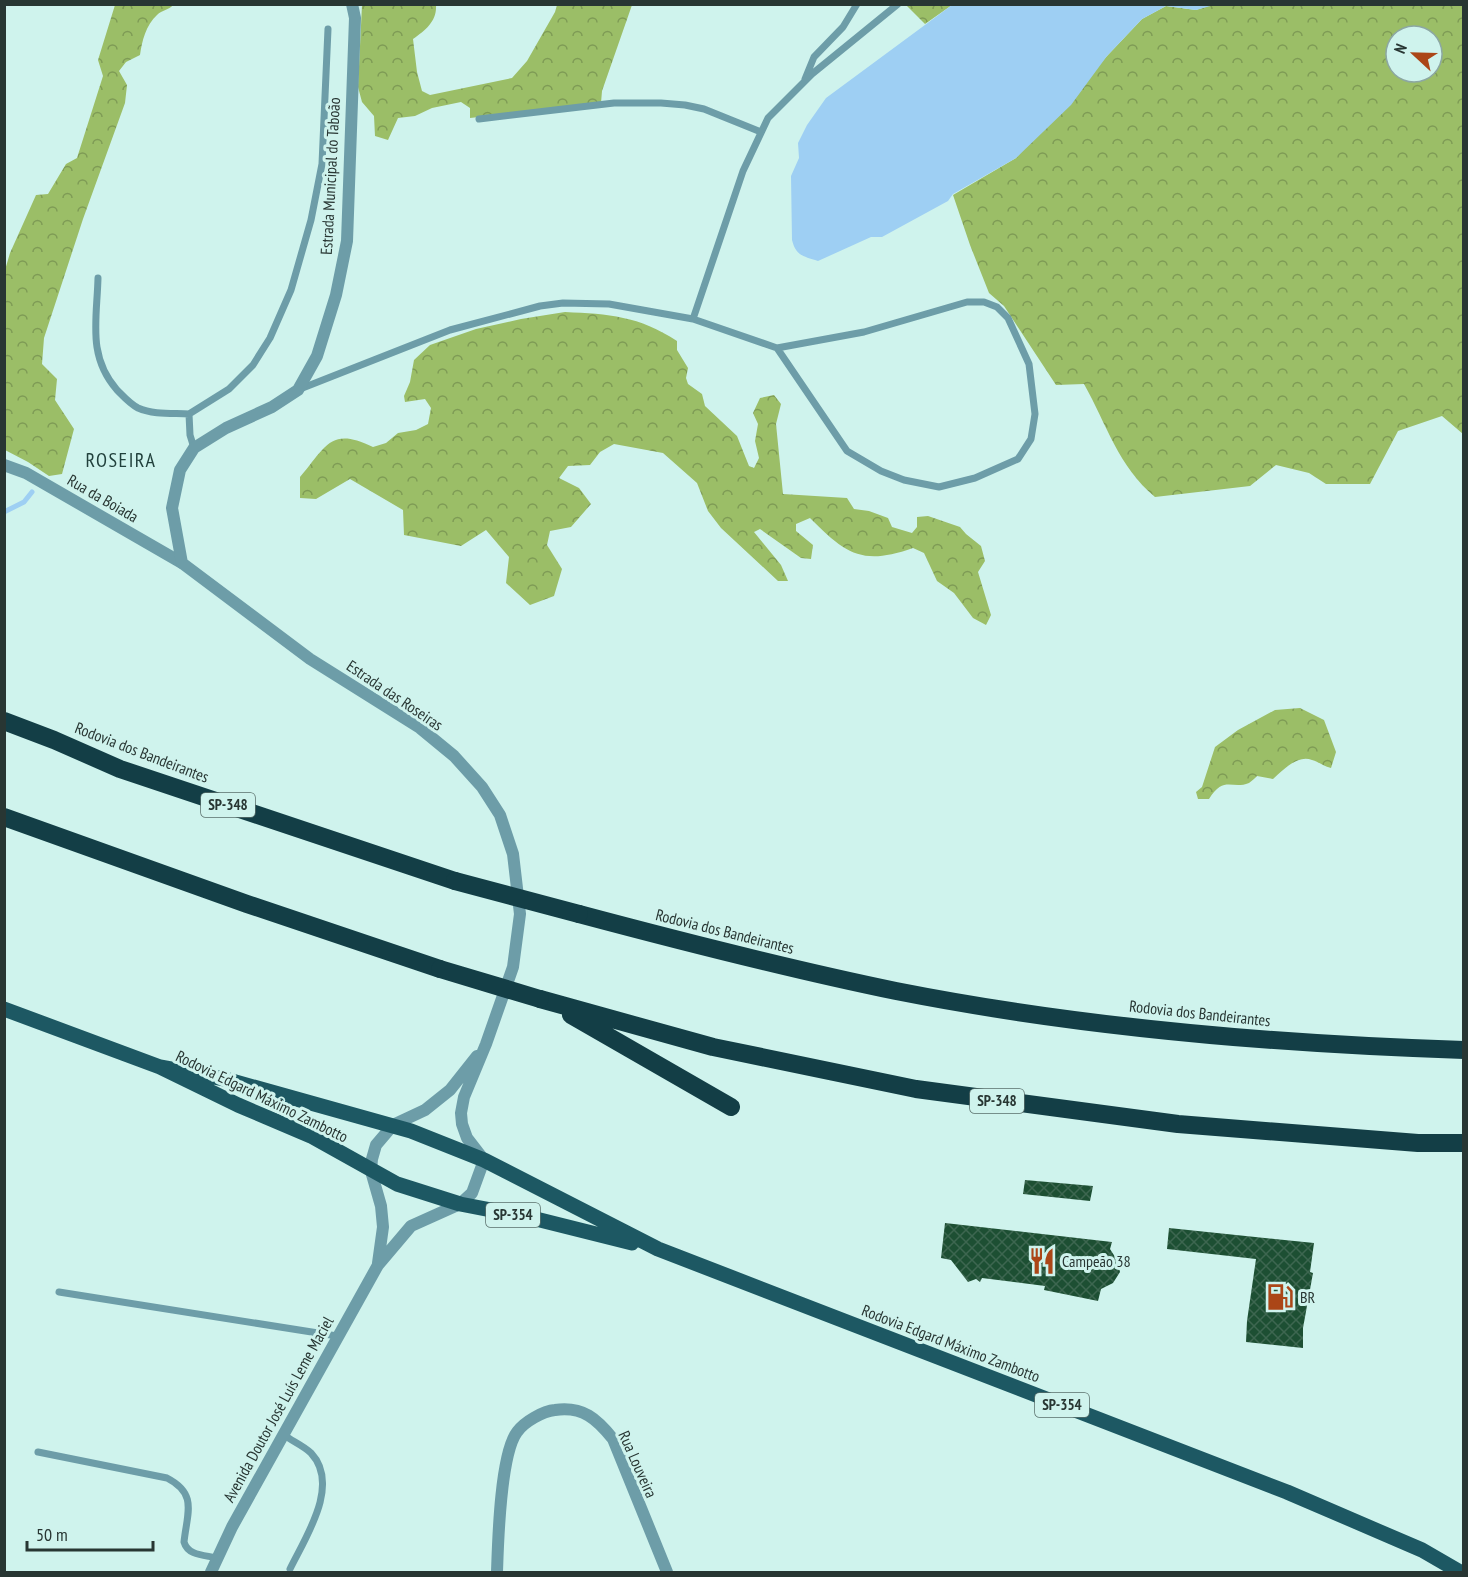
<svg xmlns="http://www.w3.org/2000/svg" width="1468" height="1577" font-family="'PT Sans Narrow',sans-serif">
<style>
.forest{fill:url(#forest-crowns);fill-rule:evenodd}
.water{fill:#9ecff3}
.lines{fill:none;stroke-linecap:round;stroke-linejoin:round}
.stream{stroke:#9ecff3;stroke-width:5}
.building{fill:url(#building-cross-hatch)}
.service{stroke:#6d9da8;stroke-width:7}
.minor{stroke:#6d9da8;stroke-width:12}
.tertiary{stroke:#6d9da8;stroke-width:12}
.primary{stroke:#1d5863;stroke-width:15}
.motorway{stroke:#133e46;stroke-width:18}
.motorway-bridge{stroke:#133e46;stroke-width:18}
.labels{text-anchor:middle;stroke-width:6;stroke-linejoin:round;paint-order:stroke}
.shield{fill:#cff3ed;stroke:#5a6f6b;stroke-width:1.5}
.shield-label{font-size:15px;font-weight:bold;fill:#283633}
.street-label{font-size:16px;fill:#283633;stroke:#cff3ed}
.poi-label{font-size:16px;fill:#283633;stroke:#cff3ed;text-anchor:start}
.quarter-label{font-size:20px;letter-spacing:1.5px;fill:#21403c;stroke:#cff3ed}
</style>
<defs>
<pattern id="forest-crowns" width="20" height="18" patternUnits="userSpaceOnUse" patternTransform="scale(1.5)"><rect width="20" height="18" fill="#9bbe67"/><path d="M2 6a3 3 0 1 1 6 0M12 15a3 3 0 1 1 6 0" fill="none" stroke="#7e9b55"/></pattern>
<pattern id="building-cross-hatch" width="8" height="8" patternUnits="userSpaceOnUse" patternTransform="scale(1.5)"><rect width="8" height="8" fill="#1d4f33"/><path d="M0 0l8 8M0 8l8-8" fill="none" stroke="#3d6650"/></pattern>
</defs>
<rect width="100%" height="100%" fill="#cff3ed"/>
<!-- forest -->
<path class="forest" d="M1214 4 1463 5V434L1442 416 1398 431 1370 484H1326L1309 473 1276 465 1250 486 1155 497C1118 466 1107 425 1084 384L1056 385 1004 306 989 293 970 245 953 195 1016 158 1107 56 1142 19 1166 6 1196 10ZM1396 36H1432V72H1396Z
M115 5H173C169 10 162 10 157 15 146 25 142 41 140 55L126 62 119 71 127 85 125 103 83 219 44 338 42 364 57 379 55 400 74 429 62 474 49 476 28 462 5 450V270L10 253 36 195 48 194 66 164 77 158 103 76 98 60Z
M362 5H436C437 21 426 30 413 39L417 72 422 91 430 95 512 78 527 61 555 12 557 5H632L602 91 601 103 470 118V108L461 102 432 108 415 116 398 118 388 140 375 136 374 116 362 102 358 87Z
M906 5H952L925 24Z
M565 312C609 314 639 316 677 341V350L688 368 686 378 688 384 702 394 705 406 737 436 749 466 754 468 759 458 755 441 758 424 753 413 760 398 774 395 781 404 776 424 783 494 847 498 854 509 869 511 888 518 892 527 912 533 917 527V517L928 516 960 527 966 534 981 546 985 561 978 572 991 615 986 625 973 618 954 593 937 581 924 553 913 548C862 566 846 554 810 518L796 524V531L813 545 811 559 801 558 760 529 754 532 781 565 788 581H778L721 528 708 511 697 483 663 453 614 444 600 452 590 465 568 466 559 478 579 488 591 504 571 527 550 531 547 545 562 569 554 596 530 605 506 583 509 557 486 530 461 546 404 535 403 510 350 479 316 499 300 498V477C326 447 330 426 373 447L386 443 398 433 416 430 428 424 431 408 425 399 405 402 404 396 410 382 414 360 430 345 476 329 521 319Z
M1300 708 1324 720 1336 752 1331 768C1323 766 1319 762 1312 760 1298 754 1283 770 1273 779L1257 776C1255 778 1252 781 1249 783 1232 790 1224 775 1209 799H1198L1196 792 1202 787 1215 747 1238 730 1275 710Z"/>
<!-- water -->
<path class="water" d="M952 5H1214L1196 10 1166 6 1142 19 1107 56 1071 105 1016 158 953 194 948 201 882 237H871L818 261C803 256 796 256 792 240L791 176 799 158 798 143 807 125 826 98Z"/>
<g class="lines">
<!-- stream -->
<path class="stream" d="M4 512 24 502 32 492"/>
</g>
<!-- building -->
<path class="building" d="M1025 1180 1093 1186 1090 1201 1023 1194Z
M945 1223 1112 1242 1110 1249 1117 1260 1120 1272 1113 1283 1101 1289 1098 1301 1044 1290 1045 1286 982 1278 980 1282 976 1279 968 1282 951 1260 941 1258Z
M1169 1228 1314 1243 1310 1272 1313 1273 1303 1328V1348L1246 1342 1247 1321 1256 1259 1167 1249Z"/>
<g class="lines">
<!-- service -->
<path class="service" d="M805 79 814 57 843 27 857 4
M479 119 614 103H661L685 105 704 109 761 132
M98 278C97 319 87 356 117 390 123 396 130 404 138 408 154 415 173 413 189 414
M693 319 743 171 768 118 812 74 898 4
M300 389 450 330 540 306 563 303 609 304 693 319 777 348 847 451 881 471 904 480 939 487 975 478 1018 459 1031 439 1035 414 1029 364 1008 318 997 307 984 302H967L864 332 777 348
M194 448 190 435 189 414 229 389 253 365 270 338 291 290 311 220 322 164 328 29
M59 1292 337 1336
M284 1435C292 1441 304 1446 311 1453 341 1485 305 1538 290 1569
M38 1452 167 1478C198 1494 187 1513 184 1542 188 1556 205 1555 217 1558"/>
<!-- minor -->
<path class="minor" d="M4 465 26 473 182 563
M497 1572C498 1543 500 1455 517 1432 524 1422 543 1411 555 1410 583 1406 597 1419 613 1439L667 1572"/>
<!-- tertiary -->
<path class="tertiary" d="M378 1263 383 1227 381 1206 371 1171 372 1159 376 1145 393 1125 425 1110 450 1090 477 1056
M211 1572 232 1527 378 1265 411 1226 460 1204 472 1193 484 1160 467 1138 462 1124 461 1113 464 1097 486 1044 513 967 520 914 513 854 500 815 482 787 454 756 420 728 310 659 182 563 172 508 180 470 194 448 226 428 272 407 298 390 317 356 336 295 347 241 355 18 352 4"/>
<!-- primary -->
<path class="primary" d="M4 1009 160 1067 238 1105 311 1136 397 1184 460 1204 528 1217 632 1243
M160 1067 225 1079 411 1131 484 1160 658 1249 1287 1492 1422 1550 1460 1572"/>
<!-- motorway -->
<path class="motorway" d="M4 721 54 740 120 769 455 881
M4 817 247 904 440 969
M579 914C684 942 789 969 896 991 1083 1028 1274 1044 1464 1050
M540 999 713 1047 916 1089 1178 1124 1418 1143H1464
M571 1015 731 1107"/>
<!-- motorway-bridge -->
<path class="motorway-bridge" d="M455 881 579 914
M440 969 540 999"/>
</g>
<!-- icons -->
<defs>
<symbol id="restaurant-bare" viewBox="-9 -9 18 18"><path d="M-5-6h1v4h1v-4h1v4h1v-4h1v5L-1.5 .5V6h-2V.5L-5-1ZM5-6V6H3V1.5H1.5Q1.5-4 5-6Z" fill="#ab4617" stroke="#cff3ed" stroke-width="2.5" paint-order="stroke"/></symbol>
<symbol id="fuel-bare" viewBox="-9 -9 18 18"><path d="M-5.5-6h7V0h2V4h1.3V-2.5L3-4.5l.8-.8L6-3V5H2.5V1h-1V6h-7ZM-4.2-4.7v3.2H.2V-4.7Z" fill="#ab4617" stroke="#cff3ed" stroke-width="2.5" paint-order="stroke"/></symbol>
</defs>
<g fill-rule="evenodd">
<use href="#restaurant-bare" x="1023" y="1242" width="38" height="38"/>
<use href="#fuel-bare" x="1261" y="1278" width="38" height="38"/>
</g>
<g class="labels">
<!-- shield labels -->
<g class="shield">
<rect x="201" y="793" width="54" height="24" rx="4.5"/>
<rect x="970" y="1089" width="54" height="24" rx="4.5"/>
<rect x="486" y="1203" width="54" height="24" rx="4.5"/>
<rect x="1035" y="1393" width="54" height="24" rx="4.5"/>
</g>
<g class="shield-label">
<text x="228" y="810">SP-348</text>
<text x="997" y="1106">SP-348</text>
<text x="513" y="1220">SP-354</text>
<text x="1062" y="1410">SP-354</text>
</g>
<!-- street labels -->
<g class="street-label">
<text transform="translate(330 176) rotate(-87)" y="6">Estrada Municipal do Taboão</text>
<text transform="translate(103 498) rotate(30)" y="6">Rua da Boiada</text>
<text transform="translate(395 695) rotate(34)" y="6">Estrada das Roseiras</text>
<text transform="translate(142 752) rotate(21)" y="6">Rodovia dos Bandeirantes</text>
<text transform="translate(725 931) rotate(14)" y="6">Rodovia dos Bandeirantes</text>
<text transform="translate(1200 1013) rotate(6)" y="6">Rodovia dos Bandeirantes</text>
<text transform="translate(262 1096) rotate(26)" y="6">Rodovia Edgard Máximo Zambotto</text>
<text transform="translate(951 1343) rotate(21)" y="6">Rodovia Edgard Máximo Zambotto</text>
<text transform="translate(278 1409) rotate(-61)" y="6">Avenida Doutor José Luís Leme Maciel</text>
<text transform="translate(638 1464) rotate(66)" y="6">Rua Louveira</text>
</g>
<!-- poi labels -->
<g class="poi-label">
<text x="1062" y="1267">Campeão 38</text>
<text x="1300" y="1303">BR</text>
</g>
<!-- quarter labels -->
<g class="quarter-label">
<text x="121" y="467">ROSEIRA</text>
</g>
</g>
<!-- border -->
<rect width="1468" height="1577" fill="none" stroke="#283633" stroke-width="12"/>
<!-- north arrow -->
<g transform="translate(1414 54) rotate(292)"><circle r="28" fill="#cff3ed" stroke="#8ca7a3" stroke-width="1.5"/>
<path d="M0-4.5L10 22L0 15L-10 22Z" fill="#ab4617"/>
<text y="-9" font-size="16" font-weight="bold" text-anchor="middle" fill="#283633">N</text>
</g>
<!-- scale -->
<path d="M27 1541v9h126v-9" fill="none" stroke="#283633" stroke-width="3"/>
<text x="36" y="1541" font-size="18" fill="#283633" stroke="#cff3ed" stroke-width="4.5" paint-order="stroke">50 m</text>
</svg>
